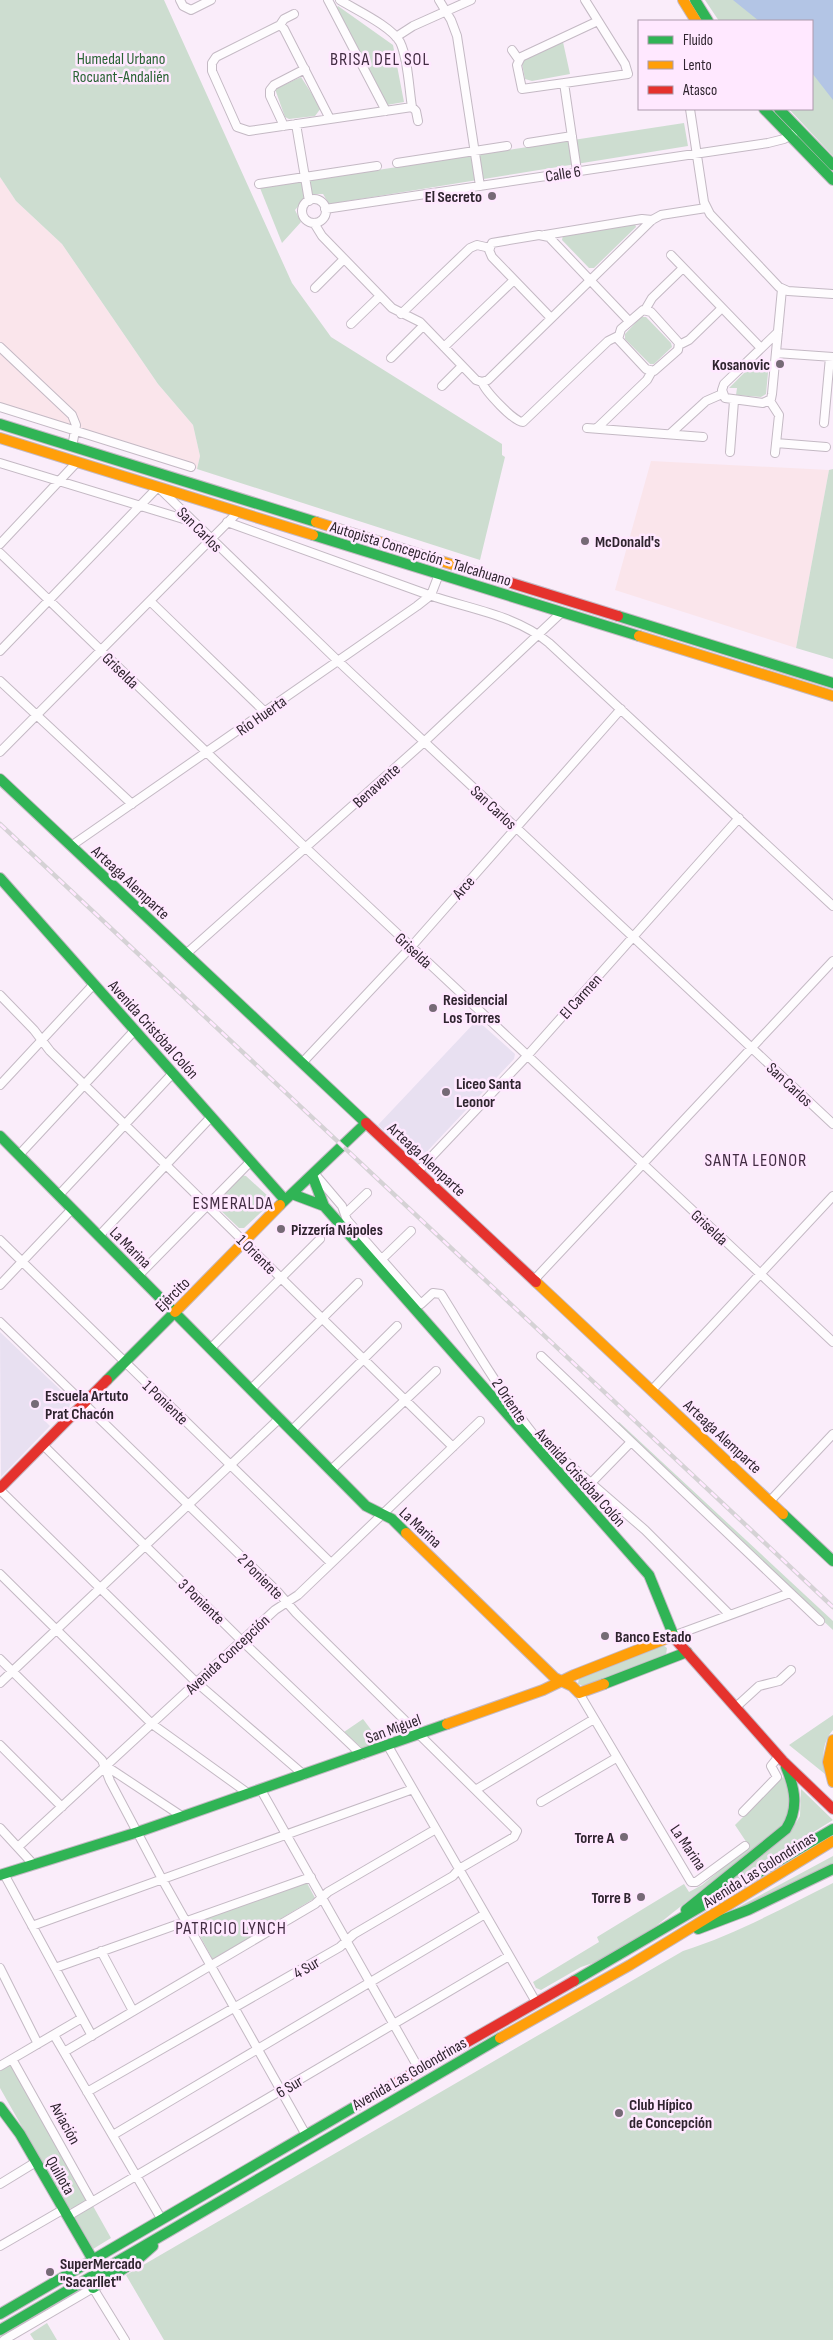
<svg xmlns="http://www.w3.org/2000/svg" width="833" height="2340" font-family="'Sofia Sans Condensed',sans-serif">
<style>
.industrial{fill:#fae5eb}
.education{fill:#e8e0f1}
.green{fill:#cdddd0}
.water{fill:#b3c5e5}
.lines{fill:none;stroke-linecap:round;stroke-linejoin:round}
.street-casing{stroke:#c4b9c4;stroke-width:10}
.fast-casing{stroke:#c4b9c4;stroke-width:12}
.slow-casing{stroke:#c4b9c4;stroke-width:12}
.jam-casing{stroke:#c4b9c4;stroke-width:12}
.street{stroke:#fefcfe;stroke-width:8}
.fast{stroke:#30b455;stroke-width:10}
.slow{stroke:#ff9f0a;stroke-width:10}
.jam{stroke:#e5322d;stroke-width:10}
.rail-casing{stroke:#d5d2d5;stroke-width:4.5}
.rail{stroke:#ffe8ff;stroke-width:2.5;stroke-dasharray:8;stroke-linecap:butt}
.poi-dot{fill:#766a76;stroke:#ffe8ff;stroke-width:2}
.labels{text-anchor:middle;stroke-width:5;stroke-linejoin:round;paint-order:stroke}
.park-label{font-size:16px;fill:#296334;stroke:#ffe8ff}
.street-label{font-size:16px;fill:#2f242f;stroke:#ffe8ff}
.poi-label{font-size:16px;font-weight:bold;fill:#2f242f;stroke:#ffe8ff;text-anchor:start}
.neighbourhood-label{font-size:18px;letter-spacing:1px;fill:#422c42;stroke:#ffe8ff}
</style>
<rect width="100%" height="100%" fill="#faedfa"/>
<!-- industrial -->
<path class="industrial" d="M0 177 16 201 62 244 158 384 193 425 200 456 197 469 0 410Z
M651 461 829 470 796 648 615 590Z"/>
<!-- education -->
<path class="education" d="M477 1020 515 1054 514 1059 420 1159 416 1160 378 1125Z
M0 1332 71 1400 69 1408 59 1417 54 1412 45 1421 50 1426 1 1477Z"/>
<!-- green -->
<path class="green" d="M0 0H164L292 283 331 337 502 444V455L505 457 480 560 197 469 200 456 193 425 158 384 62 244 16 201 0 177Z
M705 0H833V156L789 109H812V21H719Z
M338 6 393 45 404 102 387 105 335 9Z
M563 42 570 74 532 81 525 79 522 64 525 58Z
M301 77 321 108 315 116 289 119 285 117 275 89Z
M684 123 688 146 329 204 323 194H309L295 210 301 222 282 243 260 188Z
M635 224 636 227 594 268H589L562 240 563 235Z
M641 317H646L671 343 672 347 654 364H650L625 339V334Z
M756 361 769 362 766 394 761 397 736 395 737 388H729Z
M833 469V659L796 648 829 470Z
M241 1175 246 1176 269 1197 270 1204 244 1228H239L217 1207V1199Z
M619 1422 833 1621V1630L630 1439 615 1424Z
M663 1645 667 1648 666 1655 584 1686 578 1684 579 1678Z
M833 1715V1730C822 1742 822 1759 825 1774L789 1745Z
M363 1719 381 1743 363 1749 344 1732Z
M783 1777C793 1796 793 1813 778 1829L656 1926 599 1961 581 1967 541 1990 536 1988 533 1982 599 1942 597 1937 684 1884 689 1892 702 1885 749 1846 735 1825Z
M801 1789 833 1820 717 1892 794 1826 800 1816Z
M833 1856V1863L760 1900 729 1912Z
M307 1883 315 1898 213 1960 193 1923Z
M833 1883V2340H164L126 2275 683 1951C736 1934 783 1908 833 1883Z
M9 2065 12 2066 86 2197V2201L71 2209 67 2206 0 2088V2071Z
M93 2206 111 2238 93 2249 75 2217Z
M47 2323 57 2340H34L30 2334Z"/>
<!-- water -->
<path class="water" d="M733 0H833V100L812 73V21H759Z"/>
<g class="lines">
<defs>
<path id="street" d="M180 0 183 6 191 10 211 0
M328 0 386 111
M340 0C356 10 391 26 400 42 408 58 409 89 412 107L416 111 418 121
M439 0 451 20 457 36 480 186
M585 0 625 64 628 74 522 89 517 65 521 57 598 21
M294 14 284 19 280 25 216 57 212 63V71L237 127 249 131 412 107
M280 25 284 29 330 119
M396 37 413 26 471 0
M512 50 519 60
M564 83 577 171
M690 109 704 202 710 214 779 287 788 291 833 294
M296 124 309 201
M284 126 270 96V90L274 85 305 69
M528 143 572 136
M397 163 507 146
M259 184 377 166
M302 211a12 12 0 1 1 24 0a12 12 0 1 1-24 0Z
M325 209 768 143 784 139 794 133
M314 223 322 236 392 308 420 322 476 380 482 382
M545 235 642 219 652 220
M671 255 761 348
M315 288 344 259
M643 310 651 312 679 343 678 350 654 371 646 369 618 339 621 329Z
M645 310 652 298 683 268
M401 314 470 248 477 245 490 248
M551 318 492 257 489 250 492 243 539 235 549 237 629 321
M351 324 380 296
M778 332 724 384 722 390 725 398 763 403 771 399 772 394 782 289
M679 345 689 340 722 308
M0 347 72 415 76 425 72 447
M444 347 514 280
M776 353 833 357
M391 358 423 326
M482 382 488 380 652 220 661 215 706 208
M482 382C485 391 514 422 523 422L608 341 618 336
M442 386 462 366
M770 401 779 415 775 453
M0 407 191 467
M824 423 830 357
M587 428 703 437
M597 428 647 380 652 371
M670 434 706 401 722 394
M776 443 826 447
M730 452 734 401
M0 463 190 521
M227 522C295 547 362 571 429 595 469 609 516 615 549 643L833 906
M0 544 77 462
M0 553 306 848 833 1342
M150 601 265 712
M0 651 158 487 338 661 833 1124
M0 681 132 804
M0 752 238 512
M71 846 417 606 431 595 439 574
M186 954 424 742 562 612
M0 995 34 1030 50 1051 453 1447
M302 1063 411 947 621 709
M0 1085 94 984
M19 1155 135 1030
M418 1171 527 1056 739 818
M314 1173 342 1206 347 1220 421 1304 433 1293 441 1294C458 1320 538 1459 562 1458L645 1530 730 1615
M59 1195 173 1073
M346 1213 367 1193
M99 1236 211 1117
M0 1240 331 1563
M383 1258 411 1231
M138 1276 251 1161
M534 1280 833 961
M0 1285 72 1209
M0 1322 277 1591 296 1613 517 1831 514 1837 459 1869 453 1876 354 1934 340 1947 87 2092
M211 1348 320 1239
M541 1356 820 1621
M251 1389 358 1283
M652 1390 833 1196
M292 1430 397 1326
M44 1446 242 1641 362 1755
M331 1470 436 1371
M591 1483 630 1443
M0 1490 196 1682 304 1775
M770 1501 833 1434
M0 1574 152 1724 249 1794
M673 1636 790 1593
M0 1659 102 1760 110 1781 162 1879 306 2135
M0 1683 280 1418
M579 1693 691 1882H696L745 1846
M736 1707 759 1686 779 1681 791 1670
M0 1745 62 1807
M388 1746 536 2002
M106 1766 183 1817
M477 1789 594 1719
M261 1790 419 2069
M541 1802 616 1758
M743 1812 777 1777 771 1766 779 1756
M0 1828 34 1865
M18 1847 275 1610 298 1595 480 1421
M4 1874 92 2036
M32 1926 413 1789
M101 1951 133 2011
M0 1968 38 2044
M55 1968 311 1877
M54 2035 162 2220
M64 2052 315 1904 328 1892 436 1829
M12 2059 92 2202
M0 2066 82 2018
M113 2135 485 1914
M0 2184 36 2162
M68 2216 509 1956
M0 2246 64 2209
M4 2340 93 2288 125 2340"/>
<path id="fast" d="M695 0 708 21
M764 109 833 180
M779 109 833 165
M0 424 316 522
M313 535 639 636
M618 616 833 683
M0 779 366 1123 280 1205
M0 878 285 1200
M0 1136 366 1506 392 1519 406 1533
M312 1175 324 1206 649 1575 675 1639
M292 1194 324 1206
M107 1380 175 1312
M783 1514 833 1561
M604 1684 687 1652
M0 1875 138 1832 447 1724
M686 1910 786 1829C799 1808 795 1789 786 1767
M698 1929 748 1910 833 1869
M574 1981 833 1829
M0 2107 20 2134 93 2260
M93 2288 136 2261 153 2246
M0 2314 373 2096
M0 2330 500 2038"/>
<path id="slow" d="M683 0 696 21
M0 438 313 535
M316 522 489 576
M639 636 833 696
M536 1282 783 1514
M175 1312 280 1205
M406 1533 555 1678 572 1686 579 1693 604 1684
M447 1724 543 1690 574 1675 673 1636
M833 1740 828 1762 833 1782
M500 2038 630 1965 833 1841"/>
<path id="jam" d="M489 576 618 616
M366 1123 536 1282
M0 1488 107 1380
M675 1639 783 1761 833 1809
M373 2096 574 1981"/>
</defs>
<!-- street casing -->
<use href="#street" class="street-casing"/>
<!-- fast casing -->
<use href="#fast" class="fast-casing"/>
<!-- slow casing -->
<use href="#slow" class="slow-casing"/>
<!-- jam casing -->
<use href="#jam" class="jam-casing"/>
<!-- street -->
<use href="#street" class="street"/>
<!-- fast -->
<use href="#fast" class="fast"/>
<!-- slow -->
<use href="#slow" class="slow"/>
<!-- jam -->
<use href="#jam" class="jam"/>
<defs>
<path id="rail" d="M0 824 833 1607"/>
</defs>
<!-- rail casing -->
<use href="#rail" class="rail-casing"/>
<!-- rail -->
<use href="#rail" class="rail"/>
</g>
<!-- markers -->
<g class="poi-dot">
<circle cx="492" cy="196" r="5"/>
<circle cx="780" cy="364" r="5"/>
<circle cx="585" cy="541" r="5"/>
<circle cx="433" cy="1008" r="5"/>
<circle cx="446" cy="1092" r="5"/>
<circle cx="281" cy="1229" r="5"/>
<circle cx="35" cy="1404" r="5"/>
<circle cx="605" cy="1636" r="5"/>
<circle cx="624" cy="1837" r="5"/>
<circle cx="641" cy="1897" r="5"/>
<circle cx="619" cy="2113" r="5"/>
<circle cx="50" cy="2272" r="5"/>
</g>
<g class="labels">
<!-- park labels -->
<g class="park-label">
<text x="121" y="64">Humedal Urbano<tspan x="121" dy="18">Rocuant-Andalién</tspan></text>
</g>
<!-- street labels -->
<g class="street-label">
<text transform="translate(563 173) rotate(-9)" y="6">Calle 6</text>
<text transform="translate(200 529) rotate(45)" y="6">San Carlos</text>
<text transform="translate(421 553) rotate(17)" y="6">Autopista Concepción - Talcahuano</text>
<text transform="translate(121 670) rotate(44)" y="6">Griselda</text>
<text transform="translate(261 715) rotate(-35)" y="6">Río Huerta</text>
<text transform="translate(376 785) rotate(-42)" y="6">Benavente</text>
<text transform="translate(494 807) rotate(43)" y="6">San Carlos</text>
<text transform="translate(131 882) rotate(43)" y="6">Arteaga Alemparte</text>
<text transform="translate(463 887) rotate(-49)" y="6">Arce</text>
<text transform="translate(414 950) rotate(43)" y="6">Griselda</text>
<text transform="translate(580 996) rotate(-48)" y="6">El Carmen</text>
<text transform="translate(154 1029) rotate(48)" y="6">Avenida Cristóbal Colón</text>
<text transform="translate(790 1084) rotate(43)" y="6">San Carlos</text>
<text transform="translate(427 1159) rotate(43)" y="6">Arteaga Alemparte</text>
<text transform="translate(710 1227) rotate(43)" y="6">Griselda</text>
<text transform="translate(131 1247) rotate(45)" y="6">La Marina</text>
<text transform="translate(257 1254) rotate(45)" y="6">1 Oriente</text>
<text transform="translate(172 1294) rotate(-45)" y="6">Ejército</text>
<text transform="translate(510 1400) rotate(56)" y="6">2 Oriente</text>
<text transform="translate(166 1402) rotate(44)" y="6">1 Poniente</text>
<text transform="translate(723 1436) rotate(43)" y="6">Arteaga Alemparte</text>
<text transform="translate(581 1477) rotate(48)" y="6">Avenida Cristóbal Colón</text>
<text transform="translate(421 1527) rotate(43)" y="6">La Marina</text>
<text transform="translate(261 1576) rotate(45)" y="6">2 Poniente</text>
<text transform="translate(202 1601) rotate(44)" y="6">3 Poniente</text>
<text transform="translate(227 1654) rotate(-43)" y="6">Avenida Concepción</text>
<text transform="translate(393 1728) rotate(-20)" y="6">San Miguel</text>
<text transform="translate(689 1847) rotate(56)" y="6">La Marina</text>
<text transform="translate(759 1869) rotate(-32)" y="6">Avenida Las Golondrinas</text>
<text transform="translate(306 1967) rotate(-30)" y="6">4 Sur</text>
<text transform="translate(409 2073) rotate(-30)" y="6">Avenida Las Golondrinas</text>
<text transform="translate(289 2086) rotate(-31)" y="6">6 Sur</text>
<text transform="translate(66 2123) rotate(61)" y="6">Aviación</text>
<text transform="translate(61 2175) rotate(60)" y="6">Quillota</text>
</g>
<!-- poi labels -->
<g class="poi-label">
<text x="482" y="202" text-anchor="end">El Secreto</text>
<text x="770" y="370" text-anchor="end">Kosanovic</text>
<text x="595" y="547">McDonald's</text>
<text x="443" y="1005">Residencial<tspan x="443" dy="18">Los Torres</tspan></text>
<text x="456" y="1089">Liceo Santa<tspan x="456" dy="18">Leonor</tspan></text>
<text x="291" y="1235">Pizzería Nápoles</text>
<text x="45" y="1401">Escuela Artuto<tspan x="45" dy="18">Prat Chacón</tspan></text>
<text x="615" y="1642">Banco Estado</text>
<text x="614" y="1843" text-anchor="end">Torre A</text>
<text x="631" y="1903" text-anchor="end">Torre B</text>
<text x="629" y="2110">Club Hípico<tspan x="629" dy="18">de Concepción</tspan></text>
<text x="60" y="2269">SuperMercado<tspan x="60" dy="18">"Sacarllet"</tspan></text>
</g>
<!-- neighbourhood labels -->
<g class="neighbourhood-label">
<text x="380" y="65">BRISA DEL SOL</text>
<text x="756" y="1166">SANTA LEONOR</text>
<text x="233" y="1209">ESMERALDA</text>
<text x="231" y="1934">PATRICIO LYNCH</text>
</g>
</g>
<!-- legend -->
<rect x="638" y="20" width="175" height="90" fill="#ffe8ff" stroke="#ac9aac"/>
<rect x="648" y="36" width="25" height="8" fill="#30b455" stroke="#ac9aac"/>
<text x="683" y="45" font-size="15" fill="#2f242f">Fluido</text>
<rect x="648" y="61" width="25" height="8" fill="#ff9f0a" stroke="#ac9aac"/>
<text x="683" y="70" font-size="15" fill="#2f242f">Lento</text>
<rect x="648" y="86" width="25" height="8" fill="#e5322d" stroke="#ac9aac"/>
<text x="683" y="95" font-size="15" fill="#2f242f">Atasco</text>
</svg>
